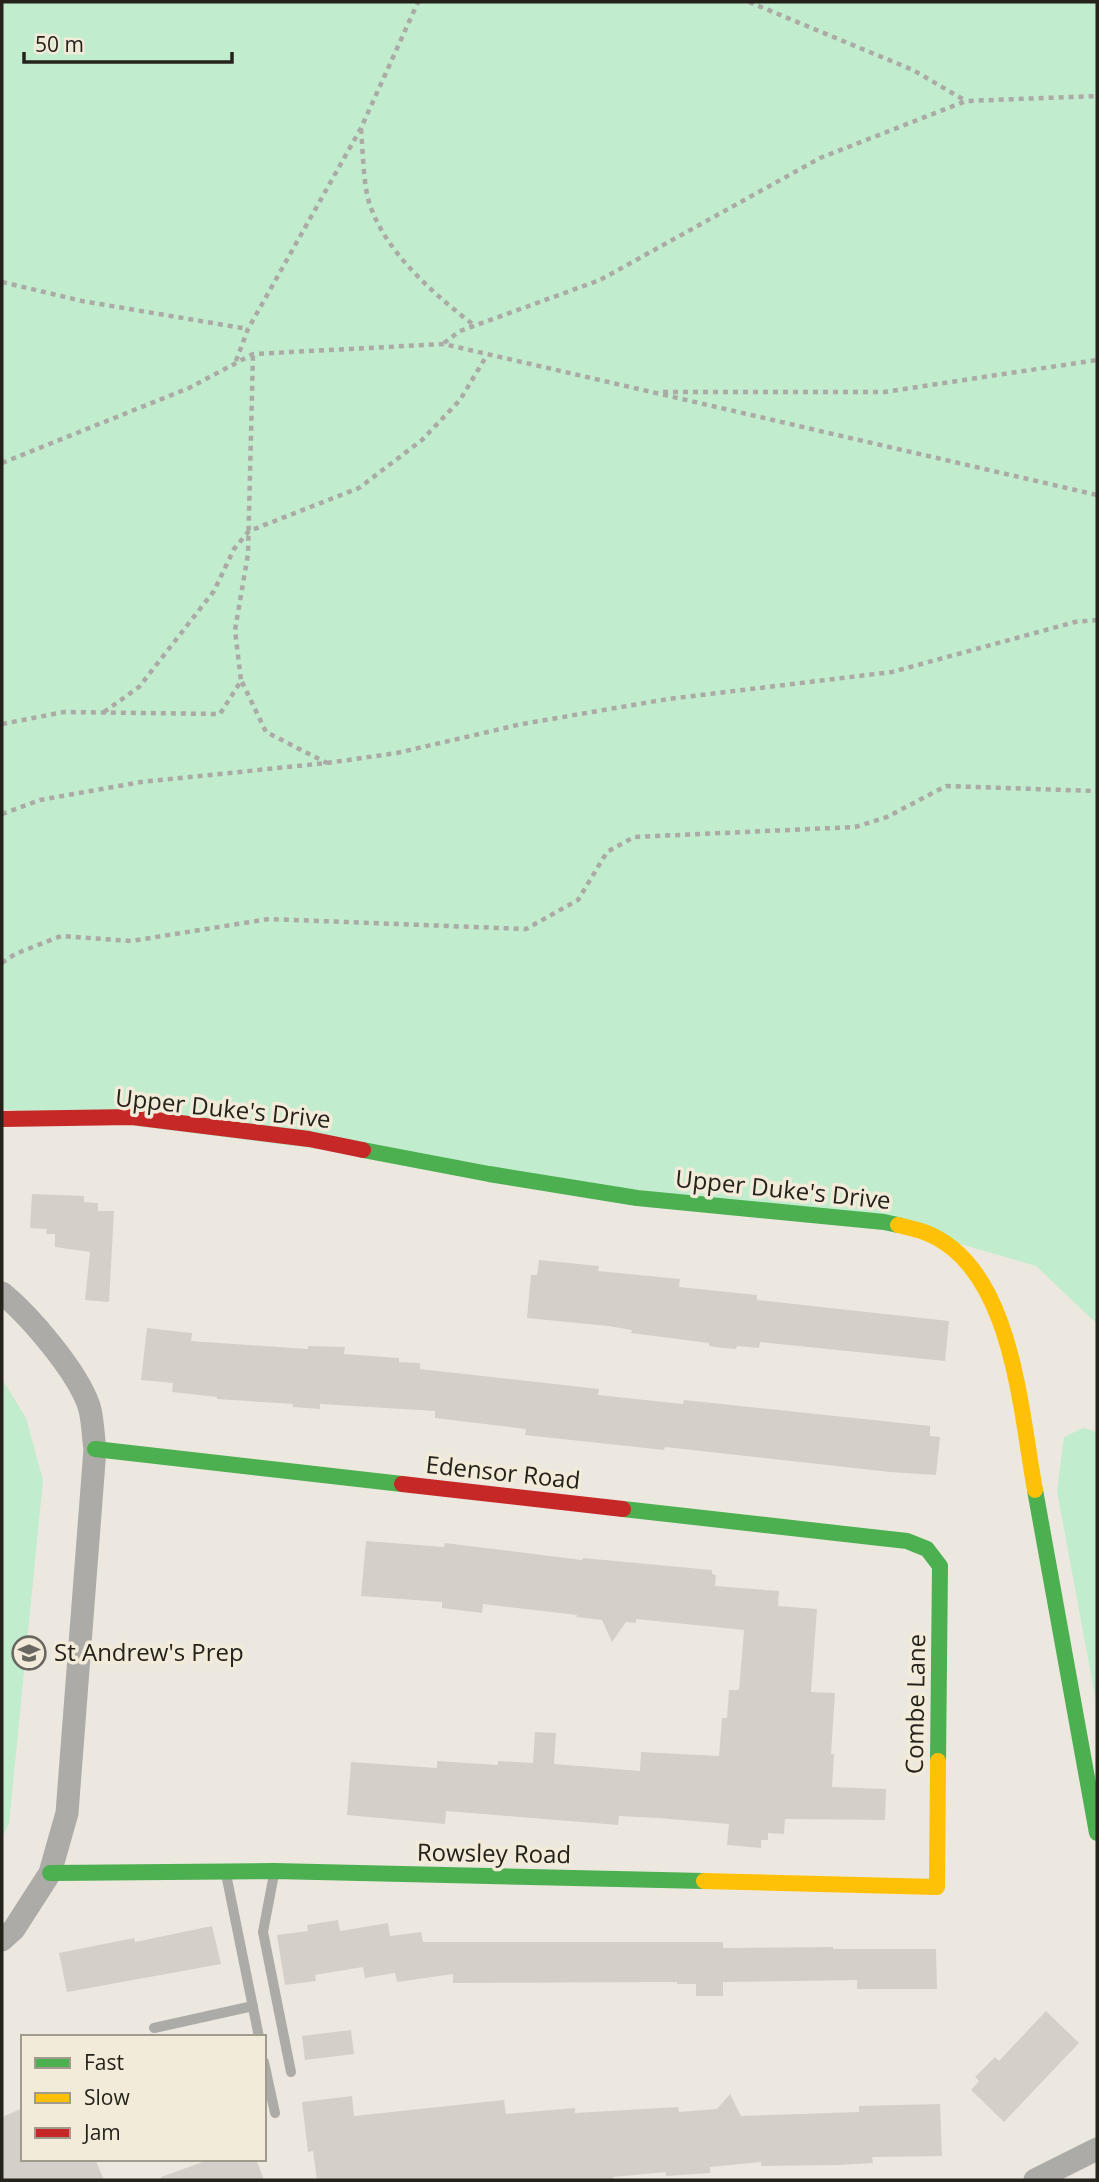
<svg xmlns="http://www.w3.org/2000/svg" width="1099" height="2182" font-family="'Open Sans',sans-serif">
<style>
.green{fill:#c1ecce}
.building{fill:#d5cfca}
.lines{fill:none;stroke-linecap:round;stroke-linejoin:round}
.path{stroke:#abaaa5;stroke-width:4.5;stroke-dasharray:5 5;stroke-linecap:butt}
.lane{stroke:#acaba7;stroke-width:10}
.street{stroke:#acaba7;stroke-width:23}
.fast{stroke:#4caf50;stroke-width:16}
.slow{stroke:#ffc107;stroke-width:16}
.jam{stroke:#c62828;stroke-width:16}
.labels{text-anchor:middle;stroke-width:7;stroke-linejoin:round;paint-order:stroke}
.street-label{font-size:24px;fill:#24221b;stroke:#f2ebd9}
.poi-label{font-size:24px;fill:#24221b;stroke:#f2ebd9;text-anchor:start}
</style>
<rect width="100%" height="100%" fill="#ece8df"/>
<!-- green -->
<path class="green" d="M2 2H1097V1324L1036 1266 881 1221 2 1109Z
M2 1379 26 1418 43 1480 9 1824 2 1837Z
M1083 1428 1097 1432V1707L1057 1491 1064 1437Z"/>
<!-- building -->
<path class="building" d="M32 1194 84 1196V1202L98 1203V1211H114L109 1302 85 1300 90 1252 55 1247V1234H46L47 1229 30 1228Z
M539 1260 599 1266 598 1271 680 1279 679 1287 757 1295V1300L949 1321 945 1361 760 1342 759 1348 737 1346 736 1349 722 1348 709 1346V1343L631 1333 632 1330 608 1326 527 1318 531 1275H537Z
M147 1328 192 1333 191 1341 308 1349V1346L345 1347 344 1354 399 1358V1362L420 1363V1369L599 1389 598 1395 683 1404 684 1400 930 1426V1436L940 1437 936 1475 890 1472 665 1447 664 1450 525 1435 526 1429 435 1418V1411L320 1404V1409L293 1407V1404L217 1399V1397L172 1392 173 1383 141 1380Z
M366 1541 444 1547 445 1543 582 1560 583 1558 712 1570V1574L716 1575 715 1586 779 1591 778 1606 817 1609 811 1692 835 1693 831 1754H834L832 1787 886 1789 885 1820 785 1819 784 1834 768 1833V1840H761V1848L727 1845 729 1824 658 1818 619 1816 618 1825 446 1811 445 1824 347 1815 351 1762 437 1768V1761L498 1765V1761L533 1763 535 1732 556 1733 554 1764 640 1771 641 1752 719 1756 722 1718H727L729 1690H739L744 1630 636 1619V1623L626 1622 612 1642 602 1620 576 1617 577 1615 483 1604 482 1613 442 1608V1602L361 1596Z
M338 1920 340 1931 388 1923 390 1936 421 1932 423 1942H723V1948L833 1947V1949H936L937 1989H857V1980L723 1982V1996H696V1984H677V1982L453 1983V1974L397 1982 395 1973 365 1978 363 1967 315 1975 316 1981 285 1985 277 1935 308 1931 307 1925Z
M212 1926 221 1964 67 1992 59 1953 134 1938 135 1942Z
M1046 2011 1079 2043 1004 2122 971 2090 979 2081 975 2077 995 2057 999 2061Z
M351 2030 354 2054 305 2060 302 2036Z
M730 2094 741 2116 859 2112V2106L940 2104 942 2156 872 2157 873 2163 840 2165 761 2166V2162L710 2167V2173L666 2176V2172L613 2177 614 2180H317L313 2151 308 2152 302 2102 352 2096 354 2116 504 2100 506 2114 575 2108V2113L678 2107 679 2112 717 2109Z
M23 2108V2159H95L104 2180H2V2117Z
M211 2159H256L264 2180H161V2177Z"/>
<g class="lines">
<!-- path -->
<path class="path" d="M749 2 913 70 966 101
M361 129C363 151 363 185 370 205 386 253 436 296 475 326
M2 282 82 301 248 329
M444 343 460 331 600 280 820 158 966 101 1097 96
M236 361 248 329 361 128 418 2
M663 392H884L1097 360
M2 463 189 388 253 354 444 344 1097 495
M242 682 266 732 327 763
M104 712 139 687 214 591 234 549 249 531 359 488 422 440 460 400 487 355
M2 724 64 712 220 714 241 681 235 630 248 554 253 354
M2 814 40 800 141 782 327 763 397 753 522 724 668 699 892 672 1075 622 1097 620
M2 963 15 954 61 936 131 941 269 919 526 929 578 900 607 852 634 837 855 827 887 817 946 786 1097 791"/>
<!-- lane -->
<path class="lane" d="M226 1874 259 2037
M274 1874 263 1932 291 2072
M154 2028 253 2006
M264 2062 275 2113"/>
<!-- street -->
<path class="street" d="M2 1293C30 1316 77 1371 89 1406 93 1419 93 1436 95 1449L67 1813 50 1873 14 1929 2 1940
M1035 2180 1097 2149"/>
<!-- fast -->
<path class="fast" d="M363 1150 489 1174 637 1198 884 1222 898 1225
M95 1449 402 1484
M1035 1490 1097 1833
M623 1509 907 1541 927 1549 940 1566 938 1761
M50 1873 274 1871 704 1881"/>
<!-- slow -->
<path class="slow" d="M898 1225C906 1227 916 1229 924 1232 1013 1265 1020 1410 1035 1490
M704 1881 937 1887 938 1761"/>
<!-- jam -->
<path class="jam" d="M2 1119 132 1117 309 1139 363 1150
M402 1484 623 1509"/>
</g>
<!-- icons -->
<defs>
<symbol id="school-ring" viewBox="-11 -11 22 22"><circle r="9.5" fill="#f2ebd9" stroke="#6a6760" stroke-width="1.5"/><path d="M0-5L7-2L0 1L-7-2ZM-4 1L0 2.5L4 1V4Q0 6-4 4Z" fill="#6a6760"/></symbol>
</defs>
<g fill-rule="evenodd">
<use href="#school-ring" x="10" y="1634" width="38" height="38"/>
</g>
<g class="labels">
<!-- street labels -->
<g class="street-label">
<text transform="translate(223 1109) rotate(6)" y="8">Upper Duke's Drive</text>
<text transform="translate(783 1190) rotate(6)" y="8">Upper Duke's Drive</text>
<text transform="translate(503 1473) rotate(6)" y="8">Edensor Road</text>
<text transform="translate(916 1704) rotate(-89)" y="8">Combe Lane</text>
<text transform="translate(494 1854) rotate(1)" y="8">Rowsley Road</text>
</g>
<!-- poi labels -->
<g class="poi-label">
<text x="54" y="1661">St Andrew's Prep</text>
</g>
</g>
<!-- border -->
<rect width="1099" height="2182" fill="none" stroke="#24221b" stroke-width="7"/>
<!-- legend -->
<rect x="21" y="2035" width="245" height="126" fill="#f2ebd9" stroke="#a09b8d" stroke-width="2"/>
<rect x="35" y="2058" width="35" height="10" fill="#4caf50" stroke="#a09b8d" stroke-width="2"/>
<text x="84" y="2070" font-size="21" fill="#24221b">Fast</text>
<rect x="35" y="2093" width="35" height="10" fill="#ffc107" stroke="#a09b8d" stroke-width="2"/>
<text x="84" y="2105" font-size="21" fill="#24221b">Slow</text>
<rect x="35" y="2128" width="35" height="10" fill="#c62828" stroke="#a09b8d" stroke-width="2"/>
<text x="84" y="2140" font-size="21" fill="#24221b">Jam</text>
<!-- scale -->
<path d="M24 52v10h208v-10" fill="none" stroke="#24221b" stroke-width="3.5"/>
<text x="35" y="52" font-size="21" fill="#24221b" stroke="#f2ebd9" stroke-width="5" paint-order="stroke">50 m</text>
</svg>
